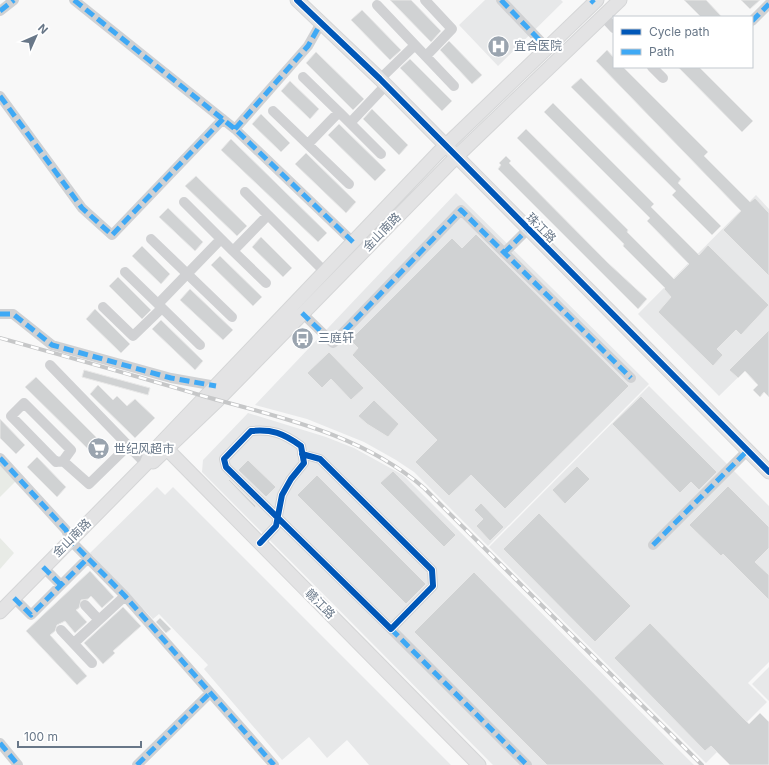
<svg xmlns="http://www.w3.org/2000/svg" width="769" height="765" font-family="Inter,'Noto Sans SC',sans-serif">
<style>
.built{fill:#e7e8e9}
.green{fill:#e8ebe6}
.building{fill:#d0d2d3;stroke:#e8e8e8}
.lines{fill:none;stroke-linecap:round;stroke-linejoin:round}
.secondary-casing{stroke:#d5d6d7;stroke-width:15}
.street{stroke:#d0d1d3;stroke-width:10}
.secondary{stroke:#e3e3e4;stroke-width:13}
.rail-casing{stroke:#c6c7c8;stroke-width:4}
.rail{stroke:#fff;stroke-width:2.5;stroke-dasharray:8;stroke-linecap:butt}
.quiet{stroke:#3fa9f5;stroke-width:5;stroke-dasharray:10 5;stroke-linecap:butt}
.cycleway-casing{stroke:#fff;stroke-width:8}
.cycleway{stroke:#0057b8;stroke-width:6}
.labels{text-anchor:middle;stroke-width:4;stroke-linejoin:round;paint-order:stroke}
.poi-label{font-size:12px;fill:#687788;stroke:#fff;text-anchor:start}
.street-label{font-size:12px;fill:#687788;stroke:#fff}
</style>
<rect width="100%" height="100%" fill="#f8f8f8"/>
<!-- built -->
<path class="built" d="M485 0H561L563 2 498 66 459 25Z
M456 193 649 384 488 546 414 472 396 460 364 442 307 419 255 405Z
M756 195 769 209V347L719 396 638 314Z
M649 386 769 506V662L748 683 767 702 706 763 489 547Z
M248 413 326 437 354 448 403 475 694 765H493L202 472 203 460Z
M157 487 165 495 173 487 451 765H369L347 740 327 758 309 737 282 760 204 669 208 665 159 614 153 619 90 553Z
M769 667V701L752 684Z"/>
<!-- green -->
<path class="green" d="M0 462 17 480 0 497Z
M0 538 14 553 0 569Z"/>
<!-- building -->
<path class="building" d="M390 0H411L441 31 431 42Z
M684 0H706L722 17H701Z
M741 0H760L750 9Z
M362 10 401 50 390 60 351 20Z
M449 41 482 75 472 84 440 50Z
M607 50 614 58V67H623L708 152 704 156 750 202 755 198 769 213V276L723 230 741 211 596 61Z
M316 52 364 99 353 110 306 63Z
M410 59 452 101 442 111 400 68Z
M678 67H699L753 121 742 132Z
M581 78 681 179 678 183 721 226 712 235 672 195 676 191 571 87Z
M290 81 319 109 310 119 281 91Z
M553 103 654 204 651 207 699 255 708 245 769 305 741 335 736 330 717 349 723 355 713 366 658 312 671 297 664 289 665 288 623 246 624 244 517 138 526 129 628 230 627 232 674 279 689 264 647 221 650 218 544 112Z
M372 109 408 145 399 155 363 119Z
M261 114 290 143 281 152 252 124Z
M339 124 386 170 375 181 328 135Z
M231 139 327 233 318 242 221 150Z
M306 153 356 202 346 213 295 164Z
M506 156 511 161 509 163 608 263 647 299 638 309 498 169 501 165 499 163Z
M196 176 247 226 237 236 185 186Z
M168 208 203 242 195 251 159 217Z
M476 234 629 386 505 509 471 475 449 496 415 462 437 440 352 355 358 348 350 340 452 238 462 248Z
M261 237 292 268 283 277 252 247Z
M142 246 170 274 161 284 132 256Z
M220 256 262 297 253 306 211 265Z
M118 277 151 310 142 319 109 286Z
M190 289 233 330 223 340 180 300Z
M95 309 130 344 121 353 86 319Z
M161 320 203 361 195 370 152 329Z
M769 330V397L764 392 760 397 753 390 758 385 745 371 738 378 729 370Z
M329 352 364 388 351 400 331 379 322 388 307 373Z
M84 370 150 388 148 395 82 377Z
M36 377 98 439 88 449 25 387Z
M98 385 113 400 117 396 127 406 135 399 155 418 135 438 90 394Z
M641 396 717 472 699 490 691 482 680 493 612 424Z
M374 400 399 424 388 437 367 424 358 416Z
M0 419 25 445 16 454 0 438Z
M37 457 66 487 57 497 27 467Z
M248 460 276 487 266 497 238 470Z
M577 466 590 479 565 504 552 490Z
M393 471 456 535 444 547 380 483Z
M317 475 426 584 406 604 297 495Z
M229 479 256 506 255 508 228 480Z
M728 486 769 527V548L755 562 769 575V600L723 554 721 556 689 525Z
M481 503 504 527 490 541 476 526 483 519 474 510Z
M539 513 631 606 595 642 503 549Z
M90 571 114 597 102 608 91 596 88 599 81 600 79 608 76 610 87 622 75 633 65 621 57 625 55 631 50 635 87 676 77 685 26 631Z
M474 572 665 765H547L414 632Z
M123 607 141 626 113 651 115 653 103 664 84 643Z
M160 618 171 629 166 633 156 622Z
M650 623 749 724 760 713 769 722V765H730L711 746 705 751 614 658Z"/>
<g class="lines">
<defs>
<path id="secondary" d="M297 0 380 79 769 472
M162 444 479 765
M153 462 218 400 456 157 620 0
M0 612 146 464 150 455 161 443 438 153 597 0"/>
</defs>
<!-- secondary casing -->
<use href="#secondary" class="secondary-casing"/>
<!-- street -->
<path class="street" d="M74 0 235 129 353 242
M425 0 452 29 426 56
M501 0 546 47
M377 5 415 45
M0 11 14 0
M603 16 614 28
M752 21 769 4
M652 67 663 78
M303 77 339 112
M380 79 415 45 454 86
M0 96 82 208 112 235 223 119
M273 111 349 184
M350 123 381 154
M235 129 308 46 321 23
M308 144 339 112 350 123 386 85
M184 202 221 239
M268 215 325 272
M151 239 232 317
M233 251 266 283
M504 253 527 230
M125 272 158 304
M103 307 133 336 162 308 158 304 221 239 233 251 268 215 245 192
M162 308 200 345
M302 313 333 343 461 210 631 378
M0 314H13L52 345 171 378 216 386
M50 365 146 464
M0 458 66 530 70 540 125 596 274 765
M63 461 56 462 11 416 24 403 71 450 63 461 89 484 128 446
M260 543 276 526 282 495 291 479 304 463 301 446C283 433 272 429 251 431L224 459 226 467 391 629 433 586 432 570 320 459 302 454
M653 545 747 451
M43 567 61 585
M14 598 31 615 88 558
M85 605 99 620
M391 629 527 765
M61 630 92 663
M74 643 125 596
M0 743 18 765
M137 765 210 693"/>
<!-- secondary -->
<use href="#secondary" class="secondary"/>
<defs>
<path id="rail" d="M0 338C68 357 136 376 203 396 282 418 361 434 424 488L702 765"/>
</defs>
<!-- rail casing -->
<use href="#rail" class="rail-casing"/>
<!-- rail -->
<use href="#rail" class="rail"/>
<!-- quiet -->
<path class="quiet" d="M74 0 235 129 353 242
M501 0 546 47
M591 0 594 3
M0 11 14 0
M752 21 769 4
M0 96 82 208 112 235 223 119
M235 129 308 46 321 23
M504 253 527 230
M302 313 333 343 461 210 631 378
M0 314H13L52 345 171 378 216 386
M0 458 66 530 70 540 125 596 274 765
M653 545 747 451
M43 567 61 585
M14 598 31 615 88 558
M391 629 527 765
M0 743 18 765
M137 765 210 693"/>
<defs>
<path id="cycleway" d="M297 0 380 79 769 472
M260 543 276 526 282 495 291 479 304 463 301 446C283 433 272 429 251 431L224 459 226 467 391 629 433 586 432 570 320 459 302 454"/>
</defs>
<!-- cycleway casing -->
<use href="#cycleway" class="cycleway-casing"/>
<!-- cycleway -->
<use href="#cycleway" class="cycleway"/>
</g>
<!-- icons -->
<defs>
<symbol id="hospital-disc" viewBox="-11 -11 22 22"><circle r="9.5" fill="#9aa4af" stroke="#fff"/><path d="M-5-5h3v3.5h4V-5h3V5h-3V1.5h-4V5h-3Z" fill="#fff"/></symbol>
<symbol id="bus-disc" viewBox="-11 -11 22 22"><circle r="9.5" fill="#9aa4af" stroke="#fff"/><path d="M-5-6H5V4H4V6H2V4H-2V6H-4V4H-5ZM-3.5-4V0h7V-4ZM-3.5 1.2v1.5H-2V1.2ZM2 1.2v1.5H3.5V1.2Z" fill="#fff"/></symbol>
<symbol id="supermarket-disc" viewBox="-11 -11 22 22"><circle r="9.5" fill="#9aa4af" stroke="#fff"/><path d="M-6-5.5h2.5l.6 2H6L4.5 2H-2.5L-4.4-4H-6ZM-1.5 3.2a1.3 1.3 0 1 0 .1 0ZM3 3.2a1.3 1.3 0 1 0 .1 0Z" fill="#fff"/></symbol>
</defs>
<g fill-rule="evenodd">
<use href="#hospital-disc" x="486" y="34" width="25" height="25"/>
<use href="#bus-disc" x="290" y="326" width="25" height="25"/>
<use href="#supermarket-disc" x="86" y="436" width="25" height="25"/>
</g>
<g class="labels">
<!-- poi labels -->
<g class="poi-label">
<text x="514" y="50">宜合医院</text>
<text x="318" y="342">三庭轩</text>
<text x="114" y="453">世纪风超市</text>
</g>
<!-- street labels -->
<g class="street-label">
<text transform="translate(541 228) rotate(45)" y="4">珠江路</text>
<text transform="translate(382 232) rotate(-46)" y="4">金山南路</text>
<text transform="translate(72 538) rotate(-45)" y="4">金山南路</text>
<text transform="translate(320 604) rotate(45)" y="4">赣江路</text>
</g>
</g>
<!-- legend -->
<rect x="613" y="16" width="140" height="52" fill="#ffffff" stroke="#c3c9cf"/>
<rect x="621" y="29" width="20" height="6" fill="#0057b8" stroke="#c3c9cf"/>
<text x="649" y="36" font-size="12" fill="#687788">Cycle path</text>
<rect x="621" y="49" width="20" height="6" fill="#3fa9f5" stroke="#c3c9cf"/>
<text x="649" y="56" font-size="12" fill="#687788">Path</text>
<!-- north arrow -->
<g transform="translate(36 36) rotate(45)" stroke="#ffffff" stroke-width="3" paint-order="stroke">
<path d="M0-3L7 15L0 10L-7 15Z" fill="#687788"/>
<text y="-6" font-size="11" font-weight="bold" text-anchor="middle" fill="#687788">N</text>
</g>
<!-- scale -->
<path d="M18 741v6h123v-6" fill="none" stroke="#687788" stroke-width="2"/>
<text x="24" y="741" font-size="12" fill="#687788" stroke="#ffffff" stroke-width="3" paint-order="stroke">100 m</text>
</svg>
